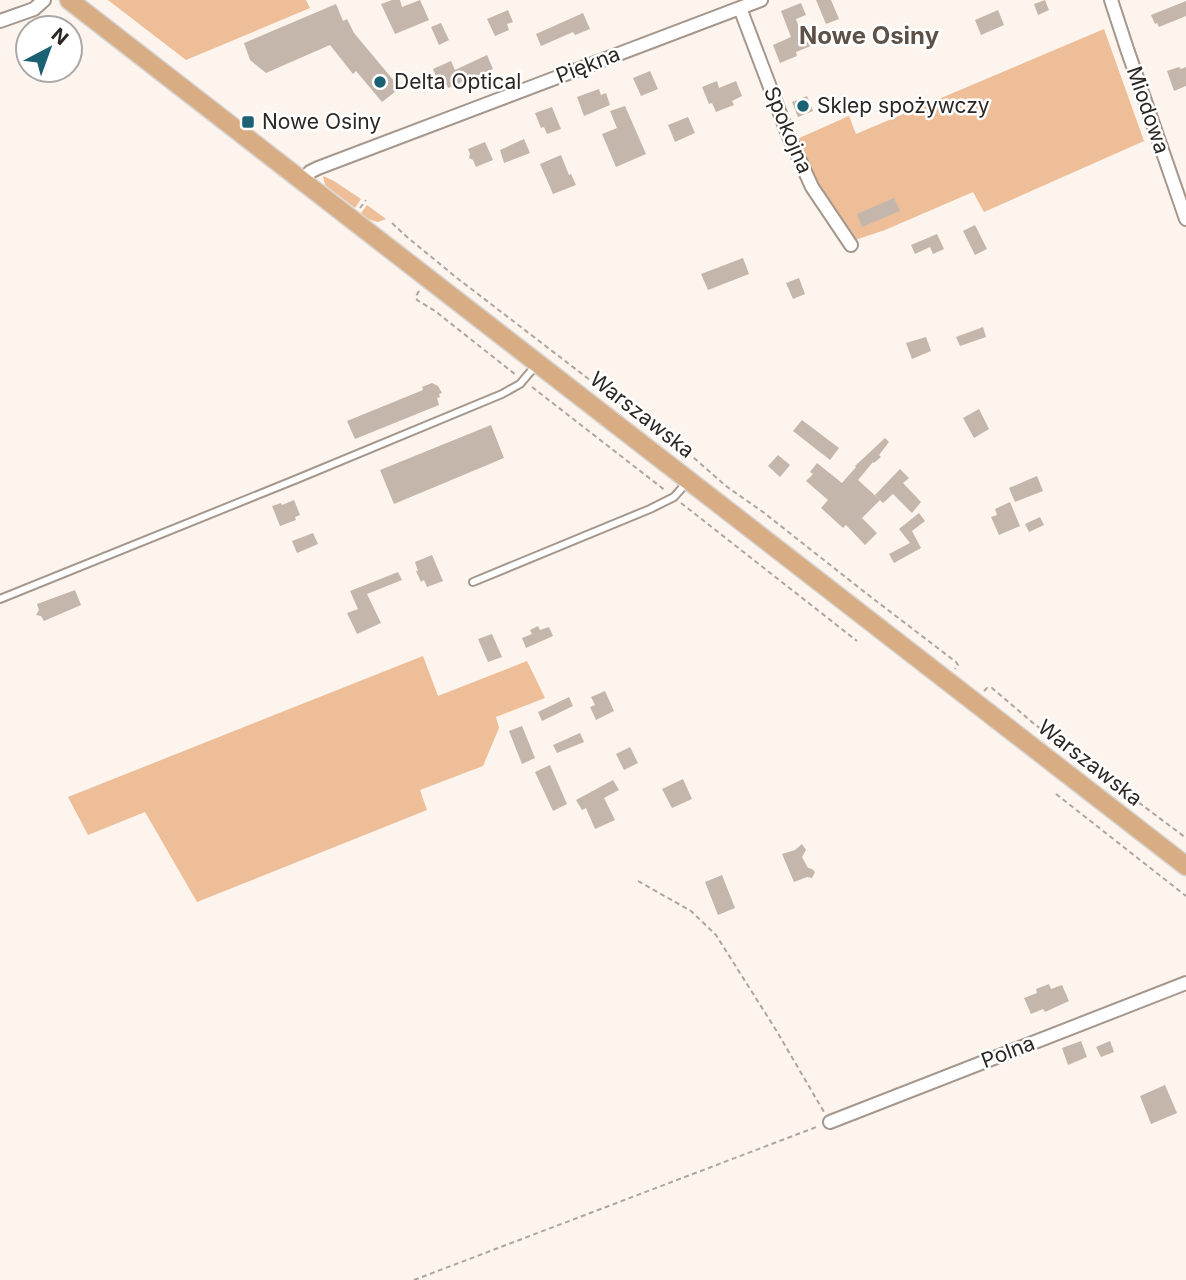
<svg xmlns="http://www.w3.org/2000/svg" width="1186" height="1280" font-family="Inter,sans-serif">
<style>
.green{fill:#edbe97}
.building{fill:#c4b6aa}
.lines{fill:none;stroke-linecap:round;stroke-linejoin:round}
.service-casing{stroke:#a5978c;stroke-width:10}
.minor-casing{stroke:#a5978c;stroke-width:16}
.primary-casing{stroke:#d5d4d3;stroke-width:21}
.path{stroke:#ada6a0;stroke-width:2;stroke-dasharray:5 3.5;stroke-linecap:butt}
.service{stroke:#fff;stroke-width:6}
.minor{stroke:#fff;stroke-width:12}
.primary{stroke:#d9ad83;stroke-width:18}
.poi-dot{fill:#1c6173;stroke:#fff;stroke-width:2.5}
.labels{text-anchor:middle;stroke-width:5;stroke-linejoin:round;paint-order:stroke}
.street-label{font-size:21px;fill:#2c2723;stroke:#fff}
.poi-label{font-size:21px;fill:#2c2723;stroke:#fff;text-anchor:start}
.quarter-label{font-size:24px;font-weight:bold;fill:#5e5248;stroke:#fff}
</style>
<rect width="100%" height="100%" fill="#fdf4ed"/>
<!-- green -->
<path class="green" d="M108 0H306L310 8 186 60Z
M1104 29 1144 141 984 212 973 192 885 230 855 240 823 196 797 139 849 116 856 134Z
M323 176 334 181 361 199 355 208 325 185Z
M367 205 386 219 378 222 368 219 361 213Z
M423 656 438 696 527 661 545 698 496 717 499 728 483 766 420 790 427 810 197 902 145 812 88 835 68 797Z"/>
<!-- building -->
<path class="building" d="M392 0H400L402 7 420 0 429 20 395 34 381 4Z
M816 0H831L839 19 826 24Z
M1045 0 1049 10 1038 15 1034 4Z
M1186 1V16L1159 27 1157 23 1155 24 1151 15Z
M801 3 806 15 796 19 803 39 814 34 818 43 796 52 797 56 780 63 773 45 791 37 781 11Z
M336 4 343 21 347 19 354 33 400 88 382 102 356 71 353 74 330 45 266 73 250 60 244 43Z
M508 10 513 22 507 24 509 30 495 36 487 19Z
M998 10 1004 25 981 35 975 20Z
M583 13 590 29 575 35 573 32 541 46 536 34Z
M441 23 449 40 439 45 431 27Z
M487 55 493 69 448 88 447 85 441 87 433 69 451 61 455 70Z
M1179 67 1181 69 1186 67V86L1174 91 1167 71Z
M650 71 658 89 641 96 633 78Z
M717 81 719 88 736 81 742 96 732 101 734 105 716 112 712 103 709 104 702 87Z
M599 89 601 95 606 93 610 105 584 116 577 97Z
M807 96 813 111 798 117 792 102Z
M625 106 646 154 616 167 602 134 617 128 610 111Z
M552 107 561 129 547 134 544 127 541 128 535 113Z
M688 117 695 133 675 142 668 125Z
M524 139 530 153 504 163 500 150Z
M485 142 493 160 476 167 473 160 469 158 470 154 468 149Z
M561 155 569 175 571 174 576 185 553 194 540 164Z
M894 198 900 211 862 227 857 214Z
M975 225 987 249 975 255 963 231Z
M937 234 944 249 933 254 930 247 915 254 911 245Z
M743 258 749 274 708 290 701 274Z
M799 278 805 294 793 299 786 283Z
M983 327 986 337 960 346 956 337Z
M926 337 931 351 912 359 906 343Z
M432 383 438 386 442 393 439 394 440 397 437 398 439 405 355 439 347 421 423 390 422 387Z
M979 409 989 429 974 438 963 418Z
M802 420 839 448 830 460 793 431Z
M491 425 504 458 394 504 380 470Z
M885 438 889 442 879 455 881 457 874 463 873 462 858 480 880 500 862 518 877 533 865 545 846 525 843 528 821 508 828 500 806 481 813 474 810 472 817 463 842 483 856 467 855 466Z
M778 455 790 465 780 477 768 466Z
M900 469 909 478 903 483 921 502 912 513 893 494 883 503 875 495Z
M1037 476 1043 491 1015 502 1009 488Z
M294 500 300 515 295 517 296 520 280 526 272 506 281 503 282 505Z
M1010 502 1020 526 999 535 991 517 997 515 995 509Z
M919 513 925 521 912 531 921 548 894 563 889 554 910 543 899 529Z
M1040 517 1044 525 1029 532 1025 524Z
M313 533 318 544 297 553 292 541Z
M432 555 443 581 427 587 424 580 421 582 416 571H418L415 562Z
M398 572 402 580 367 594 381 623 357 634 347 613 358 609 350 591Z
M75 590 81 605 44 621 41 616 36 615 39 610 37 604Z
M538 626 540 630 549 627 553 636 526 648 522 638 532 634 530 630Z
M492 634 502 657 488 662 478 639Z
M605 691 614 711 596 720 590 707 595 705 591 697Z
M569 697 573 706 542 721 538 712Z
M522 726 535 758 522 764 509 731Z
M580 733 584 742 557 753 553 745Z
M630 747 638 763 624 770 616 754Z
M550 765 567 804 553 811 535 772Z
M683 779 692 799 672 808 662 789Z
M613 780 619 790 604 798 615 820 595 829 586 808 582 810 576 800Z
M802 844 806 850 802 857 808 868 812 869 815 872 812 878 807 877 794 882 782 854 795 850Z
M722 875 735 908 718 915 705 882Z
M1049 984 1051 989 1062 985 1069 1001 1045 1012 1043 1009 1031 1014 1024 998 1037 993 1036 989Z
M1081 1041 1087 1057 1068 1065 1062 1048Z
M1110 1041 1114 1052 1101 1057 1096 1047Z
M1165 1085 1177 1113 1151 1124 1140 1096Z"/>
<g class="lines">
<defs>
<path id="service" d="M473 582 650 509 674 497 688 481
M0 599 297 479 502 394 520 384 537 364"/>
<path id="minor" d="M1111 0 1127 49 1186 219
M740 8 787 132 812 187 851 245
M0 21 34 9 44 0
M302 181 310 172 318 168 761 0
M830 1122 1186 983"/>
<path id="primary" d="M69 0 1186 866"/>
</defs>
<!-- service casing -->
<use href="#service" class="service-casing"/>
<!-- minor casing -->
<use href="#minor" class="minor-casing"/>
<!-- primary casing -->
<use href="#primary" class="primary-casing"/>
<!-- path -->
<path class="path" d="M360 208 366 200
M392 223 407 237 457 278 659 433 694 458 726 486 763 512 867 594 956 662 958 665 955 669
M419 291 416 296 417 300 435 311 516 375
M532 387 666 491
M681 503 857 641
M984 691 987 688H992L1033 723 1186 838
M1056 794 1186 896
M638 881 691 911 716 935 776 1030 824 1112
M414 1280 819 1126"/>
<!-- service -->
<use href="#service" class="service"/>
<!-- minor -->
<use href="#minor" class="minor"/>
<!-- primary -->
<use href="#primary" class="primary"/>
</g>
<!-- markers -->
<g class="poi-dot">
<circle cx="380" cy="82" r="7"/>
<circle cx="803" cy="106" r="7"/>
<rect x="241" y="115" width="14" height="14" rx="3.5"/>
</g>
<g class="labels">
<!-- street labels -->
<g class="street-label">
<text transform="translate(588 65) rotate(-21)" y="7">Piękna</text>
<text transform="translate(1148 110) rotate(71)" y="7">Miodowa</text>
<text transform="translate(788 130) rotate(67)" y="7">Spokojna</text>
<text transform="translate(642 415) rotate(38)" y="7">Warszawska</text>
<text transform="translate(1090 763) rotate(38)" y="7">Warszawska</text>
<text transform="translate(1008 1052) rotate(-21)" y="7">Polna</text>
</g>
<!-- poi labels -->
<g class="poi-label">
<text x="394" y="89">Delta Optical</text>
<text x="817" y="113">Sklep spożywczy</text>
<text x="262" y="129">Nowe Osiny</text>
</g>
<!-- quarter labels -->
<g class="quarter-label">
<text x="869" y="44">Nowe Osiny</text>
</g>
</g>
<!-- north arrow -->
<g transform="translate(49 49) rotate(41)"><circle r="33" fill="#ffffff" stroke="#aba9a7" stroke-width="2"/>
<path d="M0-5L12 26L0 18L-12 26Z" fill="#1c6173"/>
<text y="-10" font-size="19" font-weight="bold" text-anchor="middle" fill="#2c2723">N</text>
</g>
</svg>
